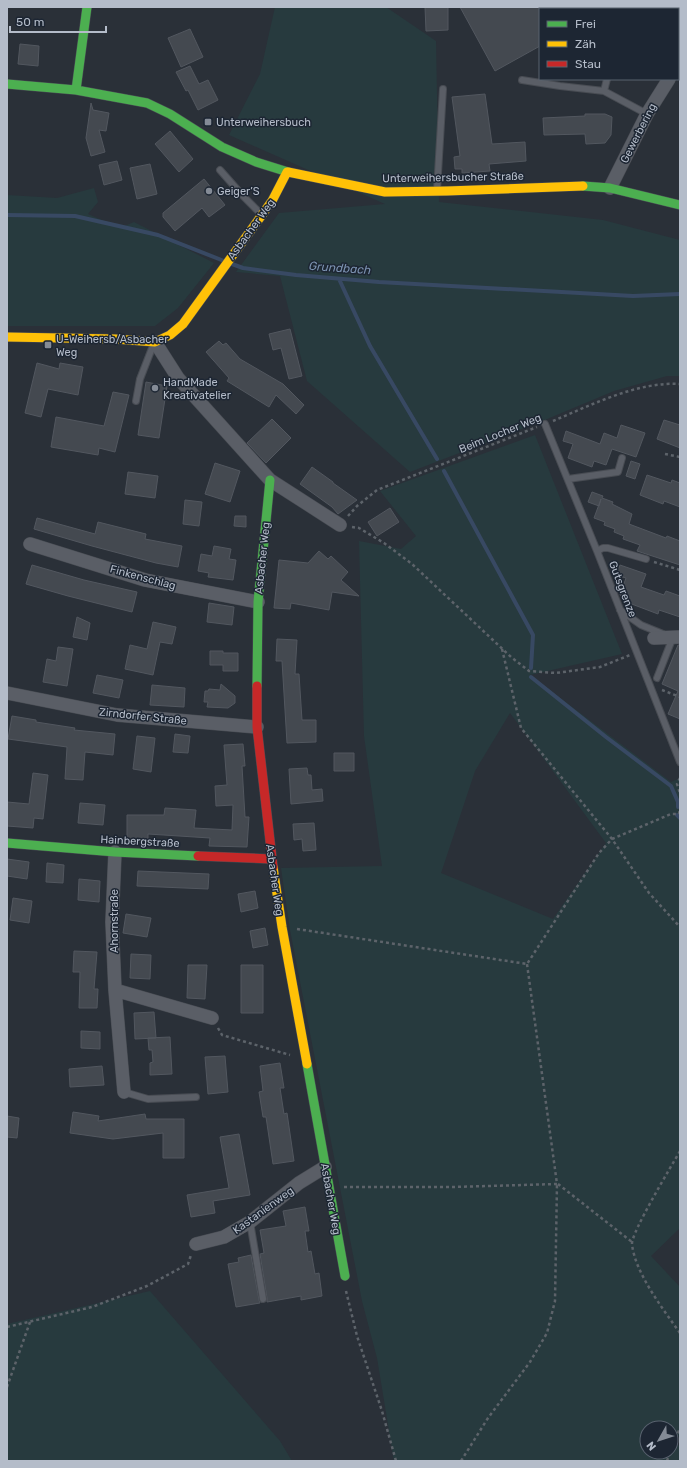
<svg xmlns="http://www.w3.org/2000/svg" width="687" height="1468" font-family="Rubik,sans-serif">
<style>
.green{fill:#273a3e;fill-rule:evenodd}
.lines{fill:none;stroke-linecap:round;stroke-linejoin:round}
.stream{stroke:#384963;stroke-width:4}
.building{fill:#444950;stroke:#52575f}
.lane-casing{stroke:#484c53;stroke-width:8}
.street-casing{stroke:#484c53;stroke-width:14}
.fast-casing{stroke:#484c53;stroke-width:10}
.slow-casing{stroke:#484c53;stroke-width:10}
.jam-casing{stroke:#484c53;stroke-width:10}
.path{stroke:#5d636a;stroke-width:2.5;stroke-dasharray:3 3;stroke-linecap:butt}
.lane{stroke:#5a5e66;stroke-width:6}
.street{stroke:#5a5e66;stroke-width:13}
.fast{stroke:#4caf50;stroke-width:9}
.slow{stroke:#ffc107;stroke-width:9}
.jam{stroke:#c62828;stroke-width:9}
.poi-dot{fill:#848b96;stroke:#1d2633;stroke-width:1.5}
.labels{text-anchor:middle;stroke-width:3;stroke-linejoin:round;paint-order:stroke}
.poi-label{font-size:11px;fill:#b4bcc9;stroke:#1d2633;text-anchor:start}
.street-label{font-size:11px;fill:#b4bcc9;stroke:#1d2633}
.water-label{font-size:12px;font-style:italic;fill:#7c92b1;stroke:#1d2633}
</style>
<rect width="100%" height="100%" fill="#2a3038"/>
<!-- green -->
<path class="green" d="M275 7H386L436 41 439 202 603 220 680 240V376H667L614 391 540 422 410 472 307 381 280 276 236 272 279 213 385 204 229 135 260 74Z
M94 188 98 202 88 214 120 228 134 222 214 263 178 308 155 326H7V195L57 198Z
M535 435 622 654 530 675 671 782 680 778V1228L651 1256 680 1287V1435L674 1441 680 1447V1461H394L377 1358 362 1301 290 930 281 868 382 866 364 736 359 541 401 549 416 536 380 491ZM510 713 606 843 553 919 441 873 475 771ZM647 1428H671V1452H647Z
M150 1291 280 1441 292 1461H7V1324Z"/>
<g class="lines">
<!-- stream -->
<path class="stream" d="M7 215 75 216 158 235 224 261
M232 264 243 268 296 275 379 282 633 296 680 294
M339 279 370 346 437 459
M444 471 533 635 531 668
M531 677 606 737 671 786 678 802V807
M677 815 680 818"/>
</g>
<!-- building -->
<path class="building" d="M425 7H448V30L426 31Z
M460 7H540V46L495 71Z
M190 29 203 57 181 67 168 38Z
M20 44 39 46 38 66 18 64Z
M190 66 199 84 208 80 218 100 198 110 188 90 186 91 176 72Z
M485 94 492 144 525 142 526 161 489 164 490 171 462 173V169H455L454 157 460 156 452 97Z
M91 103 93 110 109 113 106 131 99 130 105 152 91 156 86 138Z
M585 114H605L612 117 611 135 605 143 586 144 585 134 544 135 543 118 585 116Z
M170 131 193 159 179 172 155 144Z
M117 161 122 180 104 185 99 165Z
M150 164 157 194 137 199 130 168Z
M204 179 225 205 209 217 202 208 175 231 163 217V213Z
M290 329 302 376 289 379 281 348 273 350 269 334Z
M219 341 223 345 226 343 240 359 283 384 304 405 296 414 276 395 269 407 227 381 229 378 206 352Z
M37 363 59 369 60 363 83 367 78 395 48 389 41 417 25 413Z
M146 382 167 386 159 438 138 435Z
M113 392 129 395 115 452 99 448 98 455 51 447 56 417 104 426Z
M272 419 291 438 266 463 247 443Z
M664 420 680 425V448L657 439Z
M621 425 645 433 636 457 612 449 606 465 594 461 592 467 568 458 573 444 563 441 566 431 600 444 604 433 617 438Z
M631 461 640 464 635 479 626 476Z
M215 463 240 471 230 502 205 494Z
M312 467 333 482V483L357 500 338 514 332 507 300 484Z
M128 472 158 476 155 498 125 494Z
M647 475 671 483 672 480 680 483V507L664 501 663 504 640 495Z
M592 492 603 496 602 498 613 502 612 504 632 514 629 524 666 538 667 536 680 541V565L637 551 640 545 623 539 624 536 614 532 615 529 604 525 605 522 594 518 601 499 599 506 588 502Z
M185 500 202 502 199 526 183 524Z
M390 508 399 522 377 536 368 522Z
M235 516H246V527L234 526Z
M37 518 95 534 98 522 146 534 145 539 182 546 178 567 156 563 92 546 34 529Z
M214 546 231 549 229 559 236 560 233 580 208 577 209 573 198 571 201 554 212 556Z
M319 551 328 559 331 556 348 572 341 580 359 596 332 592 329 610 291 603 290 609 274 608 279 560 308 563Z
M32 565 84 580 137 592 132 612 68 596 26 584Z
M620 565 646 574 641 587 664 595 666 591 680 596V617L659 610 658 614 629 603 630 602 620 595 626 578 616 575Z
M209 603 234 607 232 625 207 622Z
M77 617 90 623 87 640 73 637Z
M153 622 176 627 172 644 160 642 153 675 125 669 130 645 147 649Z
M277 639 297 640 295 674H299L302 720H316V742L287 743 282 661H276Z
M678 645H680V719L668 714 678 691 662 684Z
M58 647 73 649 67 686 43 682 47 659 56 661Z
M210 651H223V653H238V671H223V665H210Z
M97 675 123 680 119 698 93 693Z
M221 684 235 696V703L228 708 207 707 208 702H204L205 691H208L209 689 220 690Z
M152 685 185 688 184 707 150 705Z
M12 716 36 720V722L75 728 74 730 115 734 113 755 85 752 83 780 65 779 67 747 8 739Z
M175 734 190 736 188 753 173 752Z
M137 736 155 738 151 772 133 769Z
M243 744 245 766H242L245 817H249L247 847 209 846 210 838 148 834V843L127 842V815H164L165 808 196 810 194 828 232 830 233 805 216 806 215 786 227 785 224 745Z
M334 753H354V771H334Z
M307 768 308 775H311L312 790 322 789 323 801 291 804 289 769Z
M33 773 48 775 43 819 34 818 33 828 7 826V802L29 804Z
M80 803 105 805 103 825 78 823Z
M314 823 316 850 303 851 302 839 294 840 293 824Z
M7 859 29 862 27 879 7 876Z
M47 863 64 865 63 883 46 882Z
M138 871 209 874 208 889 137 886Z
M79 879 100 881 99 902 78 900Z
M255 891 258 908 241 912 238 894Z
M13 898 32 901 29 923 10 920Z
M126 914 151 918 147 937 123 933Z
M265 928 268 945 253 948 250 931Z
M74 951 97 952 94 989H98L97 1008H79L80 972H73Z
M131 954 151 955 150 979 130 978Z
M188 965H207L205 999 187 998Z
M241 965H263V1013H241Z
M154 1012 156 1038 135 1039 134 1013Z
M81 1031 100 1032V1049L81 1048Z
M170 1037 172 1074 150 1075V1063L153 1062 152 1050H149L148 1038Z
M225 1056 228 1092 208 1094 205 1057Z
M280 1063 284 1088H280L284 1114 287 1113 294 1161 273 1164 266 1117H263L259 1092 263 1091 260 1066Z
M102 1066 104 1085 70 1087 69 1069Z
M73 1112 99 1116 98 1121 145 1114 146 1119H184V1158H163V1133L113 1139 70 1133Z
M7 1116 19 1118 17 1138 7 1137Z
M239 1134 250 1195 213 1201 215 1213 191 1217 187 1195 229 1188 220 1137Z
M305 1207 309 1231H305L308 1252 311 1251 315 1274 319 1273 322 1296 301 1300V1296L267 1302V1298L260 1254 264 1253 260 1230 286 1226 283 1211Z
M251 1255 259 1300 260 1303 236 1307 228 1264 239 1262 238 1258Z"/>
<g class="lines">
<defs>
<path id="lane" d="M574 7 575 9
M678 32 680 31
M522 80 560 86 604 91 647 114
M604 91 607 79
M220 170 243 196 261 214
M437 190 443 89
M136 401 140 379 154 343
M545 424 597 551 680 762
M568 479 618 472 622 458
M597 551 603 548H608L646 559
M620 610 641 625 663 634
M657 678 673 637
M124 1092 148 1099 196 1097
M250 1222 263 1299"/>
<path id="street" d="M678 67 680 64
M610 188 647 114 669 79
M155 342 178 378 270 480 340 525
M30 544 145 580 258 602
M654 638 680 637
M7 693 117 715 257 727
M115 852 112 922 115 990 124 1092
M115 990 212 1018
M196 1244 224 1237 250 1222 299 1183 325 1167"/>
<path id="fast" d="M87 7 76 90 147 103 170 114 222 147 256 162 288 172
M7 84 76 90
M583 186 610 188 680 205
M257 686 258 602 270 480
M7 843 115 852 198 856
M307 1064 345 1276"/>
<path id="slow" d="M288 172 385 192 447 191 583 186
M7 337 115 339 155 342 170 335 183 324 272 201 287 172
M273 867 282 927 307 1064"/>
<path id="jam" d="M257 686V727L273 867
M198 856 272 859"/>
</defs>
<!-- lane casing -->
<use href="#lane" class="lane-casing"/>
<!-- street casing -->
<use href="#street" class="street-casing"/>
<!-- fast casing -->
<use href="#fast" class="fast-casing"/>
<!-- slow casing -->
<use href="#slow" class="slow-casing"/>
<!-- jam casing -->
<use href="#jam" class="jam-casing"/>
<!-- path -->
<path class="path" d="M553 421C591 405 639 381 680 384
M665 454 680 457
M348 516 357 506 377 490 537 427
M352 527 359 528 384 543 412 564 511 657 529 671 556 673 600 667 630 655
M654 562 680 570
M502 649 521 728 612 839 649 893 680 927
M662 690 680 697
M680 778 677 784 680 793
M297 929 527 964 599 853 612 839 671 814H679L680 808
M218 1028 222 1035 290 1055
M680 1151C672 1165 631 1233 632 1244 635 1273 663 1309 680 1333
M558 1184 632 1242
M344 1187H453L557 1184 527 964
M346 1291 357 1336 382 1411 396 1461
M7 1327 92 1307 147 1286 188 1264 191 1255
M7 1387 30 1322
M671 1450 680 1428
M461 1461 488 1418 530 1362 547 1333 555 1301 557 1184
M667 1461 670 1452"/>
<!-- lane -->
<use href="#lane" class="lane"/>
<!-- street -->
<use href="#street" class="street"/>
<!-- fast -->
<use href="#fast" class="fast"/>
<!-- slow -->
<use href="#slow" class="slow"/>
<!-- jam -->
<use href="#jam" class="jam"/>
</g>
<!-- markers -->
<g class="poi-dot">
<rect x="204" y="118" width="8" height="8" rx="2"/>
<circle cx="209" cy="191" r="4"/>
<rect x="44" y="341" width="8" height="8" rx="2"/>
<circle cx="155" cy="388" r="4"/>
</g>
<g class="labels">
<!-- poi labels -->
<g class="poi-label">
<text x="216" y="126">Unterweihersbuch</text>
<text x="217" y="195">Geiger’S</text>
<text x="56" y="343">U-Weihersb/Asbacher<tspan x="56" dy="13">Weg</tspan></text>
<text x="163" y="386">HandMade<tspan x="163" dy="13">Kreativatelier</tspan></text>
</g>
<!-- street labels -->
<g class="street-label">
<text transform="translate(638 133) rotate(-63)" y="4">Gewerbering</text>
<text transform="translate(453 177) rotate(-1)" y="4">Unterweihersbucher Straße</text>
<text transform="translate(251 229) rotate(-54)" y="4">Asbacher Weg</text>
<text transform="translate(500 433) rotate(-22)" y="4">Beim Locher Weg</text>
<text transform="translate(262 558) rotate(-84)" y="4">Asbacher Weg</text>
<text transform="translate(143 577) rotate(15)" y="4">Finkenschlag</text>
<text transform="translate(623 589) rotate(69)" y="4">Gutsgrenze</text>
<text transform="translate(143 716) rotate(6)" y="4">Zirndorfer Straße</text>
<text transform="translate(140 841) rotate(3)" y="4">Hainbergstraße</text>
<text transform="translate(275 880) rotate(82)" y="4">Asbacher Weg</text>
<text transform="translate(114 921) rotate(-90)" y="4">Ahornstraße</text>
<text transform="translate(331 1199) rotate(80)" y="4">Asbacher Weg</text>
<text transform="translate(263 1210) rotate(-36)" y="4">Kastanienweg</text>
</g>
<!-- water labels -->
<g class="water-label">
<text transform="translate(340 268) rotate(4)" y="4">Grundbach</text>
</g>
</g>
<!-- border -->
<rect width="687" height="1468" fill="none" stroke="#b4bcc9" stroke-width="16"/>
<!-- legend -->
<rect x="539" y="8" width="140" height="72" fill="#1d2633" stroke="#59626f"/>
<rect x="547" y="21" width="20" height="6" fill="#4caf50" stroke="#59626f"/>
<text x="575" y="28" font-size="12" fill="#b4bcc9">Frei</text>
<rect x="547" y="41" width="20" height="6" fill="#ffc107" stroke="#59626f"/>
<text x="575" y="48" font-size="12" fill="#b4bcc9">Zäh</text>
<rect x="547" y="61" width="20" height="6" fill="#c62828" stroke="#59626f"/>
<text x="575" y="68" font-size="12" fill="#b4bcc9">Stau</text>
<!-- north arrow -->
<g transform="translate(659 1440) rotate(231)"><circle r="19" fill="#1d2633" stroke="#59626f"/>
<path d="M0-3L7 15L0 10L-7 15Z" fill="#848b96"/>
<text y="-6" font-size="11" font-weight="bold" text-anchor="middle" fill="#b4bcc9">N</text>
</g>
<!-- scale -->
<path d="M10 26v6h96v-6" fill="none" stroke="#b4bcc9" stroke-width="2"/>
<text x="16" y="26" font-size="12" fill="#b4bcc9" stroke="#1d2633" stroke-width="3" paint-order="stroke">50 m</text>
</svg>
